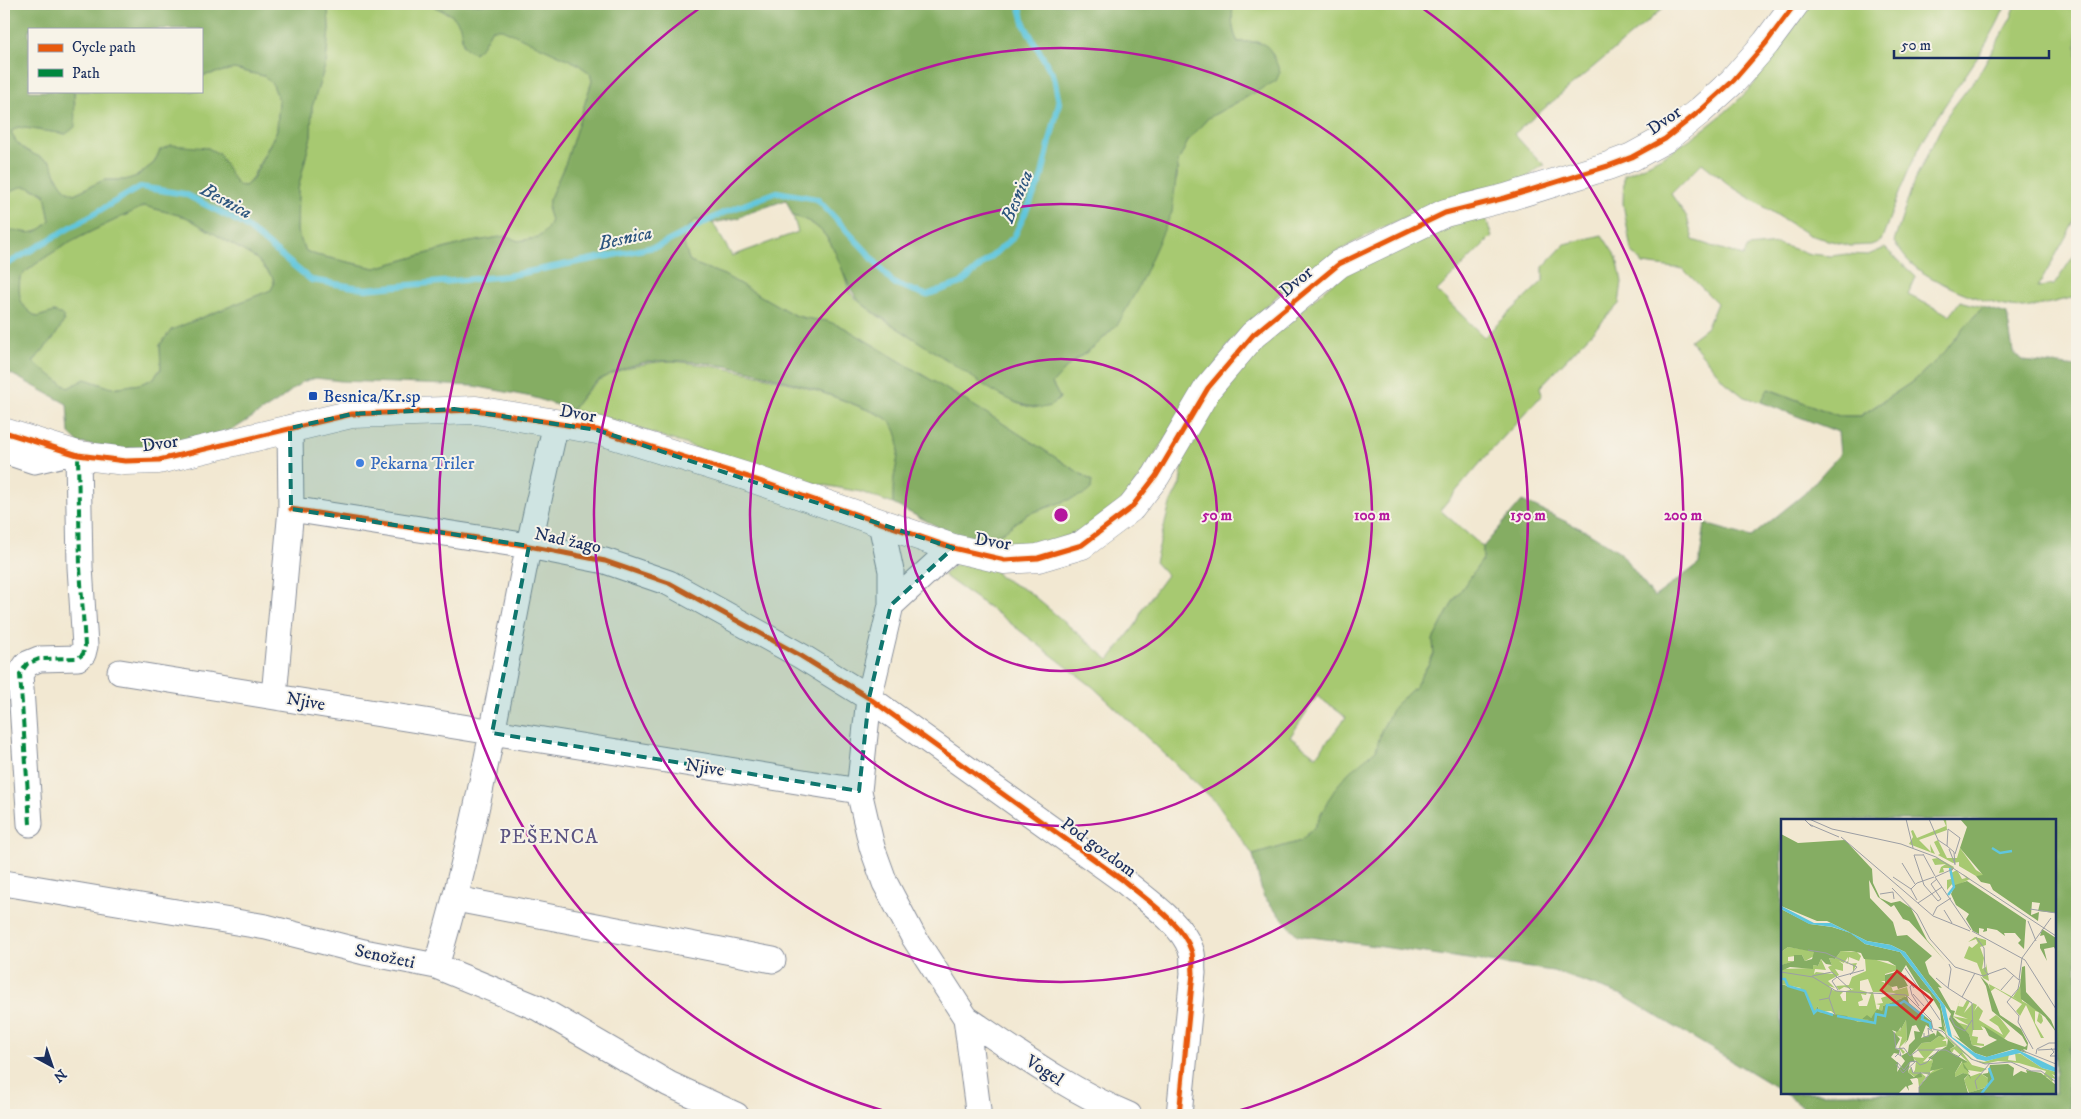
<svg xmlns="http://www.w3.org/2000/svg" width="2081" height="1119" font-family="'IM FELL DW Pica',serif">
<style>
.green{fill:#a7c971;stroke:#617c68;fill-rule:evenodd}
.forest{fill:#85ad63;stroke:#506e60;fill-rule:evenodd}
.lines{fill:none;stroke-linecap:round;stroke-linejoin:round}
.stream{stroke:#60c6dd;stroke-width:6}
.minor-casing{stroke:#868c98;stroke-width:27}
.tertiary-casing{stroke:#868c98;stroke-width:29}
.minor{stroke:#fff;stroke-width:25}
.tertiary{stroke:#fff;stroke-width:28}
.quiet{stroke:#00873e;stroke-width:4;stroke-dasharray:8 4;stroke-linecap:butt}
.cycleway-casing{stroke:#f7f3e8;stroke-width:8}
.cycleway{stroke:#e8590c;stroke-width:5}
.marked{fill:#0f766e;fill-opacity:0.2;stroke:#0f766e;stroke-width:4;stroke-dasharray:10 6;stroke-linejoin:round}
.ring{fill:none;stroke:#b5179e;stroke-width:2.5}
.transit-dot{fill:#1a4fb4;stroke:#f7f3e8;stroke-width:2}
.shop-dot{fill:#3f7fe0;stroke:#f7f3e8;stroke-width:2}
.labels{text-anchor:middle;stroke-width:4;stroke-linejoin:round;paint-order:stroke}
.street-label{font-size:18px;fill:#1b2f5e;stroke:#f7f3e8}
.transit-label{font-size:18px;fill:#164399;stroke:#f7f3e8;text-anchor:start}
.shop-label{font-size:18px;fill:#366cbe;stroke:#f7f3e8;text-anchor:start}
.water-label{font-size:19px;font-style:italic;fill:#2c557e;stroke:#f7f3e8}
.quarter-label{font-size:20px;letter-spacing:1px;fill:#5b5482;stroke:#f7f3e8}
.inset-river{fill:none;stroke:#60c6dd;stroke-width:2.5}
.inset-road{fill:none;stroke:#9c9ea4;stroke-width:1}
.view{fill:#d62828;fill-opacity:0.15;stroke:#d62828;stroke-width:2.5}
.inset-edge{fill:none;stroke:#1b2f5e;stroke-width:2.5}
.centre{fill:#b5179e;stroke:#f7f3e8;stroke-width:2.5}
.ring-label{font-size:15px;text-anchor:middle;font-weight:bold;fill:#b5179e;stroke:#f7f3e8;stroke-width:4;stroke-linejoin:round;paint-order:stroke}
</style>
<rect width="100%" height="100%" fill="#f7f3e8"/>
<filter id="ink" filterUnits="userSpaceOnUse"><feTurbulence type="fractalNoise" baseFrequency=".02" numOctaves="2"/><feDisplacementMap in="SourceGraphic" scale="10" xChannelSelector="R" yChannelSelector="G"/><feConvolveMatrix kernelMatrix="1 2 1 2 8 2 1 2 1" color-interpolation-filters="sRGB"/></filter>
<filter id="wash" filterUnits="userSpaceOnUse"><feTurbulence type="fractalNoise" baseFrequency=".0096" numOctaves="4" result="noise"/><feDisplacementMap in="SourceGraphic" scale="20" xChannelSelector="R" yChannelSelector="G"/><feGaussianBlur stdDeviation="1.12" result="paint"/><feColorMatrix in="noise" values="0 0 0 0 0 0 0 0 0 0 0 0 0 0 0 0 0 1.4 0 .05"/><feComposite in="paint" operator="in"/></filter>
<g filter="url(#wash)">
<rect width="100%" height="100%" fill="#f2e8d2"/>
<!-- green -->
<path class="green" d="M326 4H429L453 16 460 24 463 45 482 46 492 29 502 28 576 63 590 73 592 81 566 162 549 200 548 211 551 220 548 229 537 238 518 241 506 236 465 243 375 268 316 255 306 251 297 232 298 189 311 136 312 107 326 63 329 29 328 7Z
M1233 4H1668L1514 134 1536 158 1545 165 1541 166 1523 181 1503 187 1482 188 1429 206 1373 232 1337 252 1278 295 1234 337 1126 498 1077 533 1056 540 1017 547 985 543 988 538 1003 532 1028 514 1052 506 1092 481 999 421 845 328 794 315 724 275 690 262C683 242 678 236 695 220L713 223 732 256 798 232 793 216C822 222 833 244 843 271 846 278 847 287 851 293 858 302 869 309 878 316L1016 403 1034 408 1060 398 1052 383 1070 364 1095 346 1118 324 1177 178 1178 162 1188 141 1208 118 1247 97 1260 42H1238C1231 29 1232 18 1233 4Z
M1811 4H2006C1988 50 1953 89 1928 132 1908 166 1895 204 1881 241L1871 245 1850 246 1809 235 1732 187 1702 163 1671 194 1687 217 1693 240 1743 256 1748 247 1778 244 1810 254 1831 256 1847 254 1868 255 1885 248 1916 277 1908 295 1950 315 1960 301 1983 307 1961 331 1944 353 1915 380 1860 416H1839L1769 389 1761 402 1744 397 1724 381 1690 340 1707 327 1717 303 1683 269 1643 264 1631 250 1623 203 1624 175C1672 155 1718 123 1754 84 1759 78 1762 68 1767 61 1782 42 1798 24 1811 4Z
M2016 4H2077V217L2038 287 2054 285 2077 251V297C2059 300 2043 306 2024 308 1997 309 1935 284 1914 266 1906 260 1900 250 1894 242L1914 181 1948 114 1978 75 2011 18Z
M234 69 264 76 273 85 279 100 277 130 251 180 245 186 237 185 219 154 208 148 160 150 154 163 137 176 125 180H104L74 194C60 189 56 175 51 162 34 154 18 150 11 132L18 127 66 134 75 107 74 91H201V76Z
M27 186 45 195 50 221C36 235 32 234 13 230L4 237V197L17 187Z
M144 206 186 217 257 259 273 278 274 284 271 290 181 326 160 345 161 368 153 379 140 384 112 388 85 379 68 388 33 362 55 336 64 321 54 312 37 317C19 306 18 297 20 277 55 245 103 227 144 206Z
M1484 214 1492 236 1437 291 1484 337 1543 281V267L1565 244 1602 235 1617 258 1622 282 1619 304 1540 387 1542 395 1488 454 1440 510 1483 547V559L1454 600 1433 640 1434 654 1415 687 1394 707 1381 731 1377 750 1322 811 1315 826 1301 841 1253 855 1215 801 1093 687 1001 616 943 575 956 564 993 568 1000 577 1029 592 1109 660 1137 623 1142 609 1167 575 1155 562 1170 504 1180 484 1185 447 1240 363 1345 272 1405 241ZM1317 696 1346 717 1316 756 1290 737Z
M673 361C737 368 800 382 860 407 870 411 885 415 891 423 904 439 897 460 894 478 893 486 893 496 893 504L861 492 802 481 793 476 777 475 610 419 572 410C578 402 585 393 592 386 612 368 647 362 673 361Z
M2077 1034V1115H2069V1048Z"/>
<!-- forest -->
<path class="forest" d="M4 4H326L328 7 329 29 326 63 312 107 311 136 298 189 297 232 306 251 316 255 375 268 465 243 506 236 518 241 538 238 547 229 551 220 548 211 549 200 566 162 592 81 590 73 576 63 502 29H492L482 46 474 53C458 48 465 36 459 24 454 13 439 9 429 4H1233C1232 18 1231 29 1238 42 1269 41 1269 44 1280 72L1276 81 1208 118 1188 141 1178 162 1172 212 1138 288 1118 324 1095 346 1070 364 1052 384 1060 398C1052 407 1045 409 1033 407 1004 403 972 376 947 360 918 341 888 323 861 303 834 273 841 226 793 216L786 200 746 214 738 218 713 223 695 220C678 236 683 242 690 262L724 275 794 315 804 318 827 321 845 328 999 421 1092 481 1091 489 1085 494 1028 514 1003 532 988 538 985 543 958 537 893 504C893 496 893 486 894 478 897 460 904 440 891 423 885 415 870 411 861 407 802 383 710 354 647 362 633 364 601 376 591 386 584 393 578 402 572 410L532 397 474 386 341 381 316 378 302 382 278 401 234 429 187 442 123 449 78 443 69 433 67 404 4 370V237L13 230C32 234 36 235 50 221L45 194C25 185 22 183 4 197ZM29 29H201V76L234 69 264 76 273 85 279 100 277 130 252 180 245 186 237 185 219 154 208 148 171 145 160 150 154 163 137 176 125 180H104L74 194C60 189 56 175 51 162 34 154 18 150 11 132L18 127 66 134 75 127 74 91H29ZM144 206 186 217 257 259 273 278 274 284 271 290 171 330 160 345 161 369 153 379 140 384 112 388 85 379 68 388 33 362 55 336 64 321 63 315 54 312 37 317C19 306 18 297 20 277 55 245 103 227 144 206Z
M1983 307 2007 314 2013 352 2023 361 2077 367V1034L2069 1048V1115H1815L1784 1093H2055V820H1782V1091L1622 995 1553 971 1297 935 1263 896 1253 855 1301 841 1315 826 1330 797 1337 786 1349 772 1376 750 1381 731 1394 706 1415 687 1434 655 1433 640 1454 600 1483 559V547L1522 501 1588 532 1620 552 1654 597 1699 564 1705 524 1751 537 1804 494 1840 454 1838 432 1761 402 1768 389 1839 416H1861L1915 380 1944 353 1961 331Z"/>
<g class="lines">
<!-- stream -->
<path class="stream" d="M4 266 140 187 185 194 243 224 311 280 366 289 507 276 659 246 723 213 777 192 817 199 866 251 893 283 926 295 961 283 1014 237 1041 179 1059 103 1054 77 1025 26 1019 4"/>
</g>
</g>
<g filter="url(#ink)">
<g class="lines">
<defs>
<path id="minor" d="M4 451 34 461 68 453
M291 509 529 546 605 561 669 583 801 656 869 698 1124 881C1145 899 1182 923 1191 950 1194 956 1192 966 1193 973L1179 1115
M881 524 891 571V605L869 698 859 791 872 847 885 883 913 936 966 1018 978 1110 977 1115
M891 605 953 548
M120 672 859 791
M274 696 291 509 290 428
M30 824 20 674 27 664 39 659 78 658 83 654 85 646 80 567 78 455
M4 883 266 927 364 952 436 966 538 1008 669 1084 736 1115
M456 899 773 960
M436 966C477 830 500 688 528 549 537 507 547 465 556 423
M966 1018C1018 1053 1070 1091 1129 1115"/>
<path id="tertiary" d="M4 432 78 455 125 461 159 460 352 414 476 410 597 430 748 477 953 548 1005 560 1038 558 1082 545 1131 508 1156 476 1208 388 1253 335 1339 264 1445 213 1505 198 1608 166 1632 157 1665 139 1701 110 1733 81 1766 43 1795 4"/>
</defs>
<!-- minor casing -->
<use href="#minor" class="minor-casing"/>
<!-- tertiary casing -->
<use href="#tertiary" class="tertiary-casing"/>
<!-- minor -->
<use href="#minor" class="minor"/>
<!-- tertiary -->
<use href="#tertiary" class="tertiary"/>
<!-- quiet -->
<path class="quiet" d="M30 824 20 674 27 664 39 659 78 658 83 654 85 646 80 567 78 455"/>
<defs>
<path id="cycleway" d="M4 432 78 455 125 461 159 460 352 414 476 410 597 430 748 477 953 548 1005 560 1038 558 1082 545 1131 508 1156 476 1208 388 1253 335 1339 264 1445 213 1505 198 1608 166 1632 157 1665 139 1701 110 1733 81 1766 43 1795 4
M291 509 529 546 605 561 669 583 801 656 869 698 1124 881C1145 899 1182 923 1191 950 1194 956 1192 966 1193 973L1179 1115"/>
</defs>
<!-- cycleway casing -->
<use href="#cycleway" class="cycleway-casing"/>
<!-- cycleway -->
<use href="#cycleway" class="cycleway"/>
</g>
</g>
<!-- marked area -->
<path class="marked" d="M454 409 597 430 953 548 891 605 869 698 859 791 492 733 529 546 291 509 290 428 352 414Z"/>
<!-- distance rings -->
<g class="ring">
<circle cx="1061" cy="515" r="156"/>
<circle cx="1061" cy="515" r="311"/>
<circle cx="1061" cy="515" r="467"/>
<path d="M895 1114A622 622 0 0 1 704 5M1418 5A622 622 0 0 1 1227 1114"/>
</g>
<!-- markers -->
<rect class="transit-dot" x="308" y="391" width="10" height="10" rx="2.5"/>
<circle class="shop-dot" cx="360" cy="463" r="5"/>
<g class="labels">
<!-- street labels -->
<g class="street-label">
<text transform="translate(1664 120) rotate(-35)" y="6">Dvor</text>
<text transform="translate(1296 281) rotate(-40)" y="6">Dvor</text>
<text transform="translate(578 413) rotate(10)" y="6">Dvor</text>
<text transform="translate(160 443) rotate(-8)" y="6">Dvor</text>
<text transform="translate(568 540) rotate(12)" y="6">Nad žago</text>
<text transform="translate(993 541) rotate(9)" y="6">Dvor</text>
<text transform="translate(306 701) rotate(10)" y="6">Njive</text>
<text transform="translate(705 767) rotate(9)" y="6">Njive</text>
<text transform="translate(1099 847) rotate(36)" y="6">Pod gozdom</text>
<text transform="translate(385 956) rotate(12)" y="6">Senožeti</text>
<text transform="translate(1045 1070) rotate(33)" y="6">Vogel</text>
</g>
<!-- transit labels -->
<g class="transit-label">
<text x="323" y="402">Besnica/Kr.sp</text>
</g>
<!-- shop labels -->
<g class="shop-label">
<text x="370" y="469">Pekarna Triler</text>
</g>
<!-- water labels -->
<g class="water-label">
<text transform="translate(1016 196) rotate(-67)" y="7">Besnica</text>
<text transform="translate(227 200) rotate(29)" y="7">Besnica</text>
<text transform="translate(625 237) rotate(-12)" y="7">Besnica</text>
</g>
<!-- quarter labels -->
<g class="quarter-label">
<text x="549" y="843">PEŠENCA</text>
</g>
</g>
<!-- overview -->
<g transform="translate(1781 819)">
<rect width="275" height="275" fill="#f2e8d2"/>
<path d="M162 0H165L166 11 138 21 150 33 149 25 154 35 128 25 132 18 130 12 132 11 136 19 165 7ZM157 21 166 39H176L179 29 195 51 205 57H195L178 47V43L172 44 157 36 159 35 153 23ZM157 39 173 48 170 54 176 51 181 60 185 59 182 55 189 60 173 68 171 65 166 71V61L170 60 169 49H162L163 53 158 54 160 48 165 45 154 46 151 40ZM194 118 205 121V126L199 128 203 139 201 150 205 148V144L208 162 202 159 196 144 183 139 188 127 191 129 197 124 195 120 187 123ZM7 128 26 131 34 133 33 137 24 142 21 136 7 138V142H13L1 146 0 133ZM60 132 76 133 80 137 78 142 68 138 67 145 76 144 72 153V146L64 144 67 142V138L63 144 58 142 62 145V152L54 150 58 156 47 162 54 169 48 167 51 171 57 172H63L59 176 62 182H65V172L73 170 63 168 58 171 55 167 68 166 71 158 85 152 84 140 89 139 115 147 117 151 104 155V162H100L110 167 112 172 126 168 128 177H124L127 186 121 179 102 187 101 192 97 193 99 186 95 185 102 184 100 179 115 174 92 173 96 192 90 199H81L89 201 77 203 66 197 57 198 50 192 38 193 37 187 33 193 28 180 17 171 20 169 0 165V150L32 149V146L37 147 40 140 45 151 34 150 33 155 35 153 52 155 47 148 51 146 48 139 54 140ZM87 160 92 173 87 174 90 175 86 187H78L77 183 82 181 80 175 85 176 86 173 79 171V162ZM208 165 237 181 232 178 239 167 241 182 254 189 261 197 262 202 260 205 256 202 258 193 254 192V204L263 219H260L245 186 239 197 235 192 241 185 214 169 209 173ZM180 178 177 187 182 188 186 181 189 182 183 194 192 184 196 186 193 192 197 187 202 192 198 201 222 216 217 207 208 201 215 196 219 199 229 212 223 220 200 207 202 211H192L191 217 197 218 196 224 203 225V227L191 226 188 215 175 203 189 207 171 197 187 200 174 195ZM125 201 126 221 119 228 124 233 122 235 118 229 121 218 113 216 117 210 113 207 117 205 119 212ZM162 203 166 218 193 241 203 243 228 235 227 241 235 242 234 234 240 235 261 249 275 253V257L271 255 275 260 271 259 272 261 271 263 266 258H262L265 252 238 244 217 242 203 245 191 240 181 233 191 246 206 250 200 253 187 251 188 258 199 254 208 260 205 268 188 274 183 261 187 256 182 254 174 258V254L181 243H187L173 230 171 234 178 237 173 238 169 230 175 227 165 219 161 222H165L166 227 155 229 142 243 152 241 149 254 156 249H162L151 257 139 253 145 258 138 268 137 260 127 253 130 248 132 254 134 251 135 242 131 238 143 239 136 230 141 224 150 223 158 217 165 219Z" fill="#a7c971" fill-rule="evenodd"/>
<path d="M179 0H275V94L257 92 259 84 251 83 250 96 258 93 257 102 212 71 209 65 200 63 195 57 202 56 179 29 186 8ZM0 15 17 24 64 21 91 50 92 64 99 79 110 84 119 82 130 89 146 121 165 143 128 102 122 100 113 86 110 88 97 78 88 61 89 79 112 103 116 117 126 116 151 137 144 143 148 155 161 169 157 168 170 191 174 192 172 198 188 215 191 226 200 229 216 221 208 217 203 207 227 222 244 228 246 226 241 217 211 192 205 167 199 157 207 165 219 196 240 210 247 224 246 231 242 230 246 234 232 230 206 238 194 234 172 216 179 220 168 200 170 195 124 133 110 126 86 122 46 102H36L0 87ZM186 62 245 101 243 130 237 124 240 121 234 114H223L224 117 216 111 206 109V112L202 113 203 110 198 109V115L192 112 185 100 188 95 175 86 170 75 174 66ZM0 90 29 105 51 108 70 114 84 125 119 133 159 184 166 215 162 203 164 213 157 208H161L159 192 149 175 139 169 125 146 120 154 127 167 117 170 116 167 111 168 104 164V156L115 153V147L107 142 83 140 80 134 70 132H60L54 140 48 139 51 146 45 145 40 140 37 147 32 146V150L9 148 0 152V146L13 142V136H21L24 142 31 140 33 133 7 128 0 133ZM261 110 275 119V132L273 128 263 130 266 142 259 129V125L266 124 263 116 259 117ZM244 147 245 173 270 201 275 213 264 198 240 180 239 167 241 148ZM0 165 24 172 33 193 37 187 38 193 66 197 77 203 88 201 81 200 86 196 90 199 96 190 101 192 102 187 126 177 128 184 151 203V211L145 206 140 219 153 214 155 217 156 211 164 219 158 217 150 223 141 224 131 235 134 243H129L127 253 133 258 140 253 141 258 129 260 132 265 127 267 128 272 125 267 117 275H0ZM125 201 126 221 123 226 127 221 131 207 135 206 139 213 133 212 134 220 128 226 127 233 120 237 124 242 116 253 117 244 110 238 113 234 118 235V231L114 229 119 220 111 211 116 213 120 208 119 212ZM167 220 174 227 169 230 171 234 187 243 182 244 189 254 183 249 181 242 174 254V258L182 254 189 256 190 260 187 256 183 260 187 274 206 268 207 259 201 255 207 254 209 246 227 245 233 249 232 257 240 252 246 254 245 251 260 254 275 266V275H138V268L149 255 162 249 149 252 152 241 147 239 166 227Z" fill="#85ad63" fill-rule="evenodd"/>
<path d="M0 87 33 104H50L86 122 110 126 124 133 164 187 171 218 194 234 205 238 235 230 275 249V253L261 249 239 234 205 242 196 240 167 216 159 184 119 133 84 125 69 114 52 108 28 105 0 90Z" fill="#60c6dd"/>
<path class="inset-river" d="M211 29 219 34 231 32M167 76 173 68 169 49M0 160H4L7 167 24 172 33 194 36 191 52 196M56 197 94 204 95 195 104 197 106 186H117L123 182 142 197 141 200 149 204 150 210M200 275 212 260 208 249"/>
<path class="inset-road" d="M23 0 30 7H32L28 5M28 0 51 10 120 25 155 38 275 117M125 0 132 29M148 0 157 21 166 27M32 7 58 18M60 18 152 97 189 112M168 30 174 45M142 35 154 57M174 35 179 19 167 10 166 27 173 33 174 46M142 36H133L143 66 157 82 160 80M121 44 134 65M112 58 130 70M154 58 190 111M154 58 172 50M156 60 150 65 160 80M111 69 136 95 149 120 174 148 202 157 224 149 238 161 241 139M99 75 112 73 113 80M136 81 130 70 136 64 153 58M137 84 161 68M249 90 275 94M163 91 171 104M152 96 156 88 170 79M247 102 255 122M191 112 244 141 275 190M195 118 203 129 204 152 208 156M27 131 45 134 76 148 69 156M241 139 270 99M168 145 170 150 167 169 181 178M124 149 159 201M0 153 32 158 55 172 125 176 150 201 152 210 161 212 190 240 204 245 230 243 250 252H260L275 263M124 156 133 169M31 157 51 153 56 158 51 162 57 171M56 158 70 171M57 158 83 151M155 159 167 169M239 160 237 170 226 183 238 197 237 203 252 230M132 164 129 168 131 176 138 187M220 171 233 156M132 175 143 187M48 179 54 196M38 181 48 179 51 169M169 197 174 207 184 212 191 201M192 211 191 184 181 178 194 154M113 213 115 230 123 229 129 237 137 231H165L177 238 181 234M143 214V218L148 217 147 209 152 213M270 229 273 233 269 237H275M240 231 275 245M257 231 275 230M255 235 256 230 268 224H275M114 238 117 235 120 237 118 230M116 243 123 251 129 243 134 242M115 245 122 254 135 242 139 246 145 244 158 231M130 248 132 254H149L138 268V275M196 270 194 262 209 244"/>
<path class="view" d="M116 152 151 181 135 200 100 171Z"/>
<rect width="275" height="275" class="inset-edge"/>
</g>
<circle cx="1061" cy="515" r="8" class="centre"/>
<g class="ring-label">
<text x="1217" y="520">50 m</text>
<text x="1372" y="520">100 m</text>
<text x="1528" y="520">150 m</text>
<text x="1683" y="520">200 m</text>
</g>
<!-- margin -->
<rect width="2081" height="1119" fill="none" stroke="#f7f3e8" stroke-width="20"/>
<!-- legend -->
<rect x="28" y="28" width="175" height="65" fill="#f7f3e8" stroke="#9fa5b1"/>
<rect x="38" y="44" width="25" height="8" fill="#e8590c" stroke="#9fa5b1"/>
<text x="72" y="52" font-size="15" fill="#1b2f5e">Cycle path</text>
<rect x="38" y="69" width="25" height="8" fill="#00873e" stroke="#9fa5b1"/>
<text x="72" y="78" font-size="15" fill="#1b2f5e">Path</text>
<!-- north arrow -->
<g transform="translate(52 1066) rotate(140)" stroke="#f7f3e8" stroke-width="4" paint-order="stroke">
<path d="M0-4L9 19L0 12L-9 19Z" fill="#1b2f5e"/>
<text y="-8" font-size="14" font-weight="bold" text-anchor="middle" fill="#1b2f5e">N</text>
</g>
<!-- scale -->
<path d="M1894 50v8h155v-8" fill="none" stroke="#1b2f5e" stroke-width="2.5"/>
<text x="1901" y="50" font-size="15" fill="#1b2f5e" stroke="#f7f3e8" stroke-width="4" paint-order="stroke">50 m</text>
</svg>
